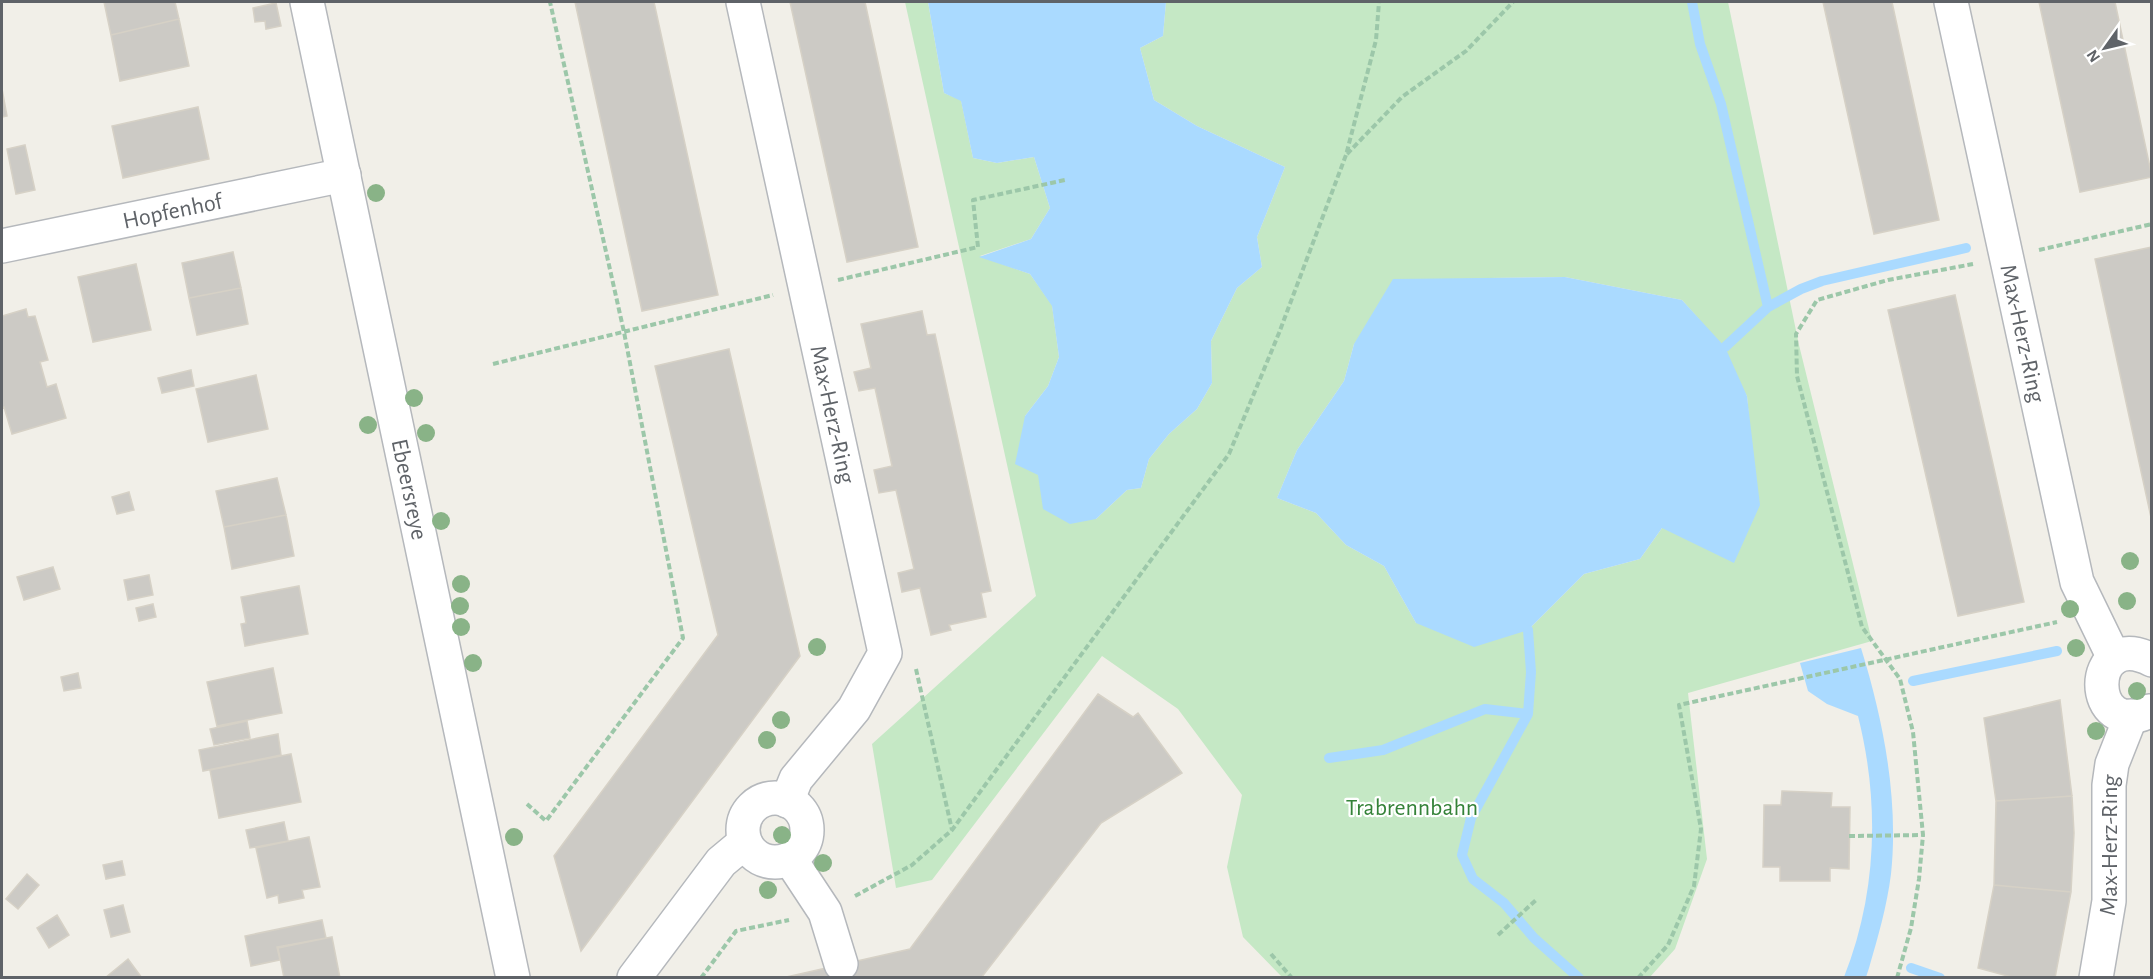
<svg xmlns="http://www.w3.org/2000/svg" width="2153" height="979" font-family="'Alegreya Sans',sans-serif">
<style>
.green{fill:#c5e8c5;fill-rule:evenodd}
.water{fill:#aadaff}
.lines{fill:none;stroke-linecap:round;stroke-linejoin:round}
.stream{stroke:#aadaff;stroke-width:10}
.building{fill:#cccac5;stroke:#d6d1c6;stroke-width:1.5}
.street-casing{stroke:#b5b8bc;stroke-width:36}
.path{stroke:#9cc7a9;stroke-width:4;stroke-dasharray:6 3;stroke-linecap:butt}
.street{stroke:#fff;stroke-width:33}
.tree{fill:#89b387}
.labels{text-anchor:middle;stroke-width:4.5;stroke-linejoin:round;paint-order:stroke}
.street-label{font-size:24px;fill:#5f6368;stroke:#fff}
.park-label{font-size:24px;fill:#348238;stroke:#fff}
</style>
<rect width="100%" height="100%" fill="#f1efe8"/>
<!-- green -->
<path class="green" d="M905 2H928L944 93 961 100 973 158 997 163 1034 157 1050 208 1031 239 980 256 1030 274 1052 305 1059 357 1048 386 1025 416 1038 475 1096 519 1127 490 1141 488 1149 459 1169 434 1197 409 1212 383 1211 341 1237 288 1262 267 1257 237 1285 167 1197 126 1154 100 1140 48 1163 36 1166 2H1728L1799 345 1872 641 1688 693 1707 859 1675 949 1650 977H1282L1243 937 1227 867 1242 795 1178 709 1102 656 932 880 896 888 872 744 1036 596ZM1565 277 1682 300 1698 318 1747 396 1751 442 1662 528 1640 559 1584 574 1528 630 1416 623 1384 566 1346 545 1316 513 1277 498 1297 450 1344 381 1354 344 1490 278Z"/>
<!-- water -->
<path class="water" d="M928 2H1166L1163 36 1140 48 1154 100 1197 126 1285 167 1257 237 1262 267 1237 288 1211 341 1212 383 1197 409 1169 434 1149 459 1141 488 1127 490 1096 519 1070 524 1043 509 1038 475 1015 464 1025 416 1048 386 1059 357 1052 306 1030 274 979 257 1031 239 1050 208 1034 157 997 163 973 158 961 101 944 93Z
M1565 277 1682 300 1725 347 1747 396 1760 505 1734 563 1662 528 1640 559 1584 574 1528 630 1474 647 1416 623 1384 566 1346 545 1316 513 1277 498 1297 450 1344 381 1354 344 1393 279Z
M1861 648C1883 719 1899 799 1891 874 1887 906 1878 937 1869 968L1866 977H1844C1877 894 1880 803 1858 716L1827 704 1808 691 1800 663Z"/>
<g class="lines">
<!-- stream -->
<path class="stream" d="M1692 2 1700 44 1721 104 1768 307 1725 347
M1768 307 1801 289 1822 281 1966 248
M1528 630 1531 672 1528 714 1471 818 1462 855 1473 879 1504 903 1534 938 1579 978
M1913 681 2057 651
M1329 758 1383 750 1485 709 1528 714
M1911 968 1940 978"/>
</g>
<!-- building -->
<path class="building" d="M104 2H175L179 19 111 35Z
M575 2H654L718 295 642 311Z
M790 2H865L918 247 847 262Z
M1823 2H1892L1939 220 1874 234Z
M2039 2H2115L2152 177 2080 192Z
M276 3 281 26 266 29 265 21 255 22 253 8Z
M179 19 189 66 120 81 111 35Z
M2 89 7 116 2 117Z
M198 107 209 159 123 178 112 126Z
M25 145 35 190 16 194 7 149Z
M2152 247V522L2095 259Z
M233 252 241 288 189 298 182 263Z
M136 264 151 330 93 342 78 277Z
M241 288 248 324 197 335 189 298Z
M1955 295 2024 602 1958 616 1888 310Z
M26 309 28 317 35 316 48 360 40 362 47 387 56 384 66 418 12 434 4 407 2 408V316Z
M922 311 927 335 935 334 991 591 981 593 986 617 949 625 951 630 931 635 920 588 902 592 898 573 914 569 896 490 879 493 874 470 892 466 875 388 859 391 854 372 871 368 861 324Z
M729 349 800 656 581 951 554 856 718 635 655 366Z
M191 370 194 386 162 393 158 378Z
M256 375 268 429 208 442 196 389Z
M277 478 286 515 224 527 216 491Z
M129 492 134 510 117 514 112 497Z
M286 515 294 556 232 569 224 527Z
M53 567 60 589 24 600 17 577Z
M149 575 153 595 128 600 124 580Z
M299 586 308 634 245 646 241 624 246 623 241 597Z
M153 604 156 617 139 621 136 608Z
M273 668 282 713 217 726 207 682Z
M78 673 81 688 64 691 61 677Z
M1098 694 1133 717 1138 713 1182 773 1101 823 981 978H782L910 949Z
M2060 700 2072 796 1996 801 1984 718Z
M247 721 250 738 214 745 210 729Z
M278 734 281 755 203 771 199 750Z
M291 754 301 802 219 818 210 770Z
M1782 791 1832 793 1831 807H1850L1849 869 1830 868V881H1780V867H1763L1764 805H1781Z
M2072 796 2074 833 2071 892 1994 885 1996 801Z
M284 822 288 841 250 848 246 830Z
M309 837 320 887 302 890 304 898 279 903 278 895 267 898 256 848Z
M122 861 125 875 106 879 103 865Z
M27 874 39 885 18 909 6 899Z
M1994 885 2071 892 2055 978H2015L1978 968Z
M123 905 130 932 111 937 104 910Z
M57 915 69 935 49 948 37 928Z
M322 920 326 938 277 947 280 960 251 966 245 936Z
M332 937 340 978H284L278 948Z
M128 959 142 978H105Z"/>
<g class="lines">
<defs>
<g id="street">
<path id="s1" d="M307 2 513 978"/>
<path id="s2" d="M743 2 885 653 854 709 796 779 787 801"/>
<path id="s3" d="M1951 2 2077 582 2114 658"/>
<path id="s4" d="M2 246 344 175"/>
<path d="M2150 711C2087 743 2084 626 2152 660"/>
<circle cx="775" cy="830" r="32"/>
<path d="M790 859 825 912 841 964"/>
<path d="M634 978 721 862 745 842"/>
<path id="s5" d="M2096 978 2109 901V785L2112 764 2131 716"/>
</g>
</defs>
<!-- street casing -->
<use href="#street" class="street-casing"/>
<!-- path -->
<path class="path" d="M1347 154 1402 97 1466 51 1513 2
M2039 250 2152 224
M838 280 978 247 973 200 1065 180
M493 364 773 295
M916 669 952 830
M527 804 546 821 683 638 624 332 550 2
M1849 836 1923 835
M855 896 912 865 952 830 1229 454 1279 333 1346 155 1376 40 1379 2
M1498 935 1536 900
M1271 954 1292 978
M701 978 736 931 789 920
M1638 978 1668 945 1694 886 1701 829 1679 705 2057 622
M1897 978 1911 928 1919 879 1923 835 1913 732 1900 679 1862 627 1797 376 1796 334 1817 300 1888 280 1973 264"/>
<!-- street -->
<use href="#street" class="street"/>
</g>
<!-- trees -->
<g class="tree">
<circle cx="376" cy="193" r="9"/>
<circle cx="414" cy="398" r="9"/>
<circle cx="368" cy="425" r="9"/>
<circle cx="426" cy="433" r="9"/>
<circle cx="441" cy="521" r="9"/>
<circle cx="2130" cy="561" r="9"/>
<circle cx="461" cy="584" r="9"/>
<circle cx="2127" cy="601" r="9"/>
<circle cx="460" cy="606" r="9"/>
<circle cx="2070" cy="609" r="9"/>
<circle cx="461" cy="627" r="9"/>
<circle cx="817" cy="647" r="9"/>
<circle cx="2076" cy="648" r="9"/>
<circle cx="473" cy="663" r="9"/>
<circle cx="2137" cy="691" r="9"/>
<circle cx="781" cy="720" r="9"/>
<circle cx="2096" cy="731" r="9"/>
<circle cx="767" cy="740" r="9"/>
<circle cx="782" cy="835" r="9"/>
<circle cx="514" cy="837" r="9"/>
<circle cx="823" cy="863" r="9"/>
<circle cx="768" cy="890" r="9"/>
</g>
<g class="labels">
<!-- street labels -->
<g class="street-label">
<text dy="8" stroke="none"><textPath href="#s4" startOffset="174">Hopfenhof</textPath></text>
<text dy="8" stroke="none"><textPath href="#s3" startOffset="339">Max-Herz-Ring</textPath></text>
<text dy="8" stroke="none"><textPath href="#s2" startOffset="422">Max-Herz-Ring</textPath></text>
<text dy="8" stroke="none"><textPath href="#s1" startOffset="498">Ebeersreye</textPath></text>
<text dy="8" stroke="none"><textPath href="#s5" startOffset="134">Max-Herz-Ring</textPath></text>
</g>
<!-- park labels -->
<g class="park-label">
<text x="1412" y="815">Trabrennbahn</text>
</g>
</g>
<!-- border -->
<rect width="2153" height="979" fill="none" stroke="#5f6368" stroke-width="6"/>
<!-- north arrow -->
<g transform="translate(2105 48) rotate(236)" stroke="#ffffff" stroke-width="4.5" paint-order="stroke">
<path d="M0-4.5L10 22L0 15L-10 22Z" fill="#5f6368"/>
<text y="-9" font-size="16" font-weight="bold" text-anchor="middle" fill="#5f6368">N</text>
</g>
</svg>
